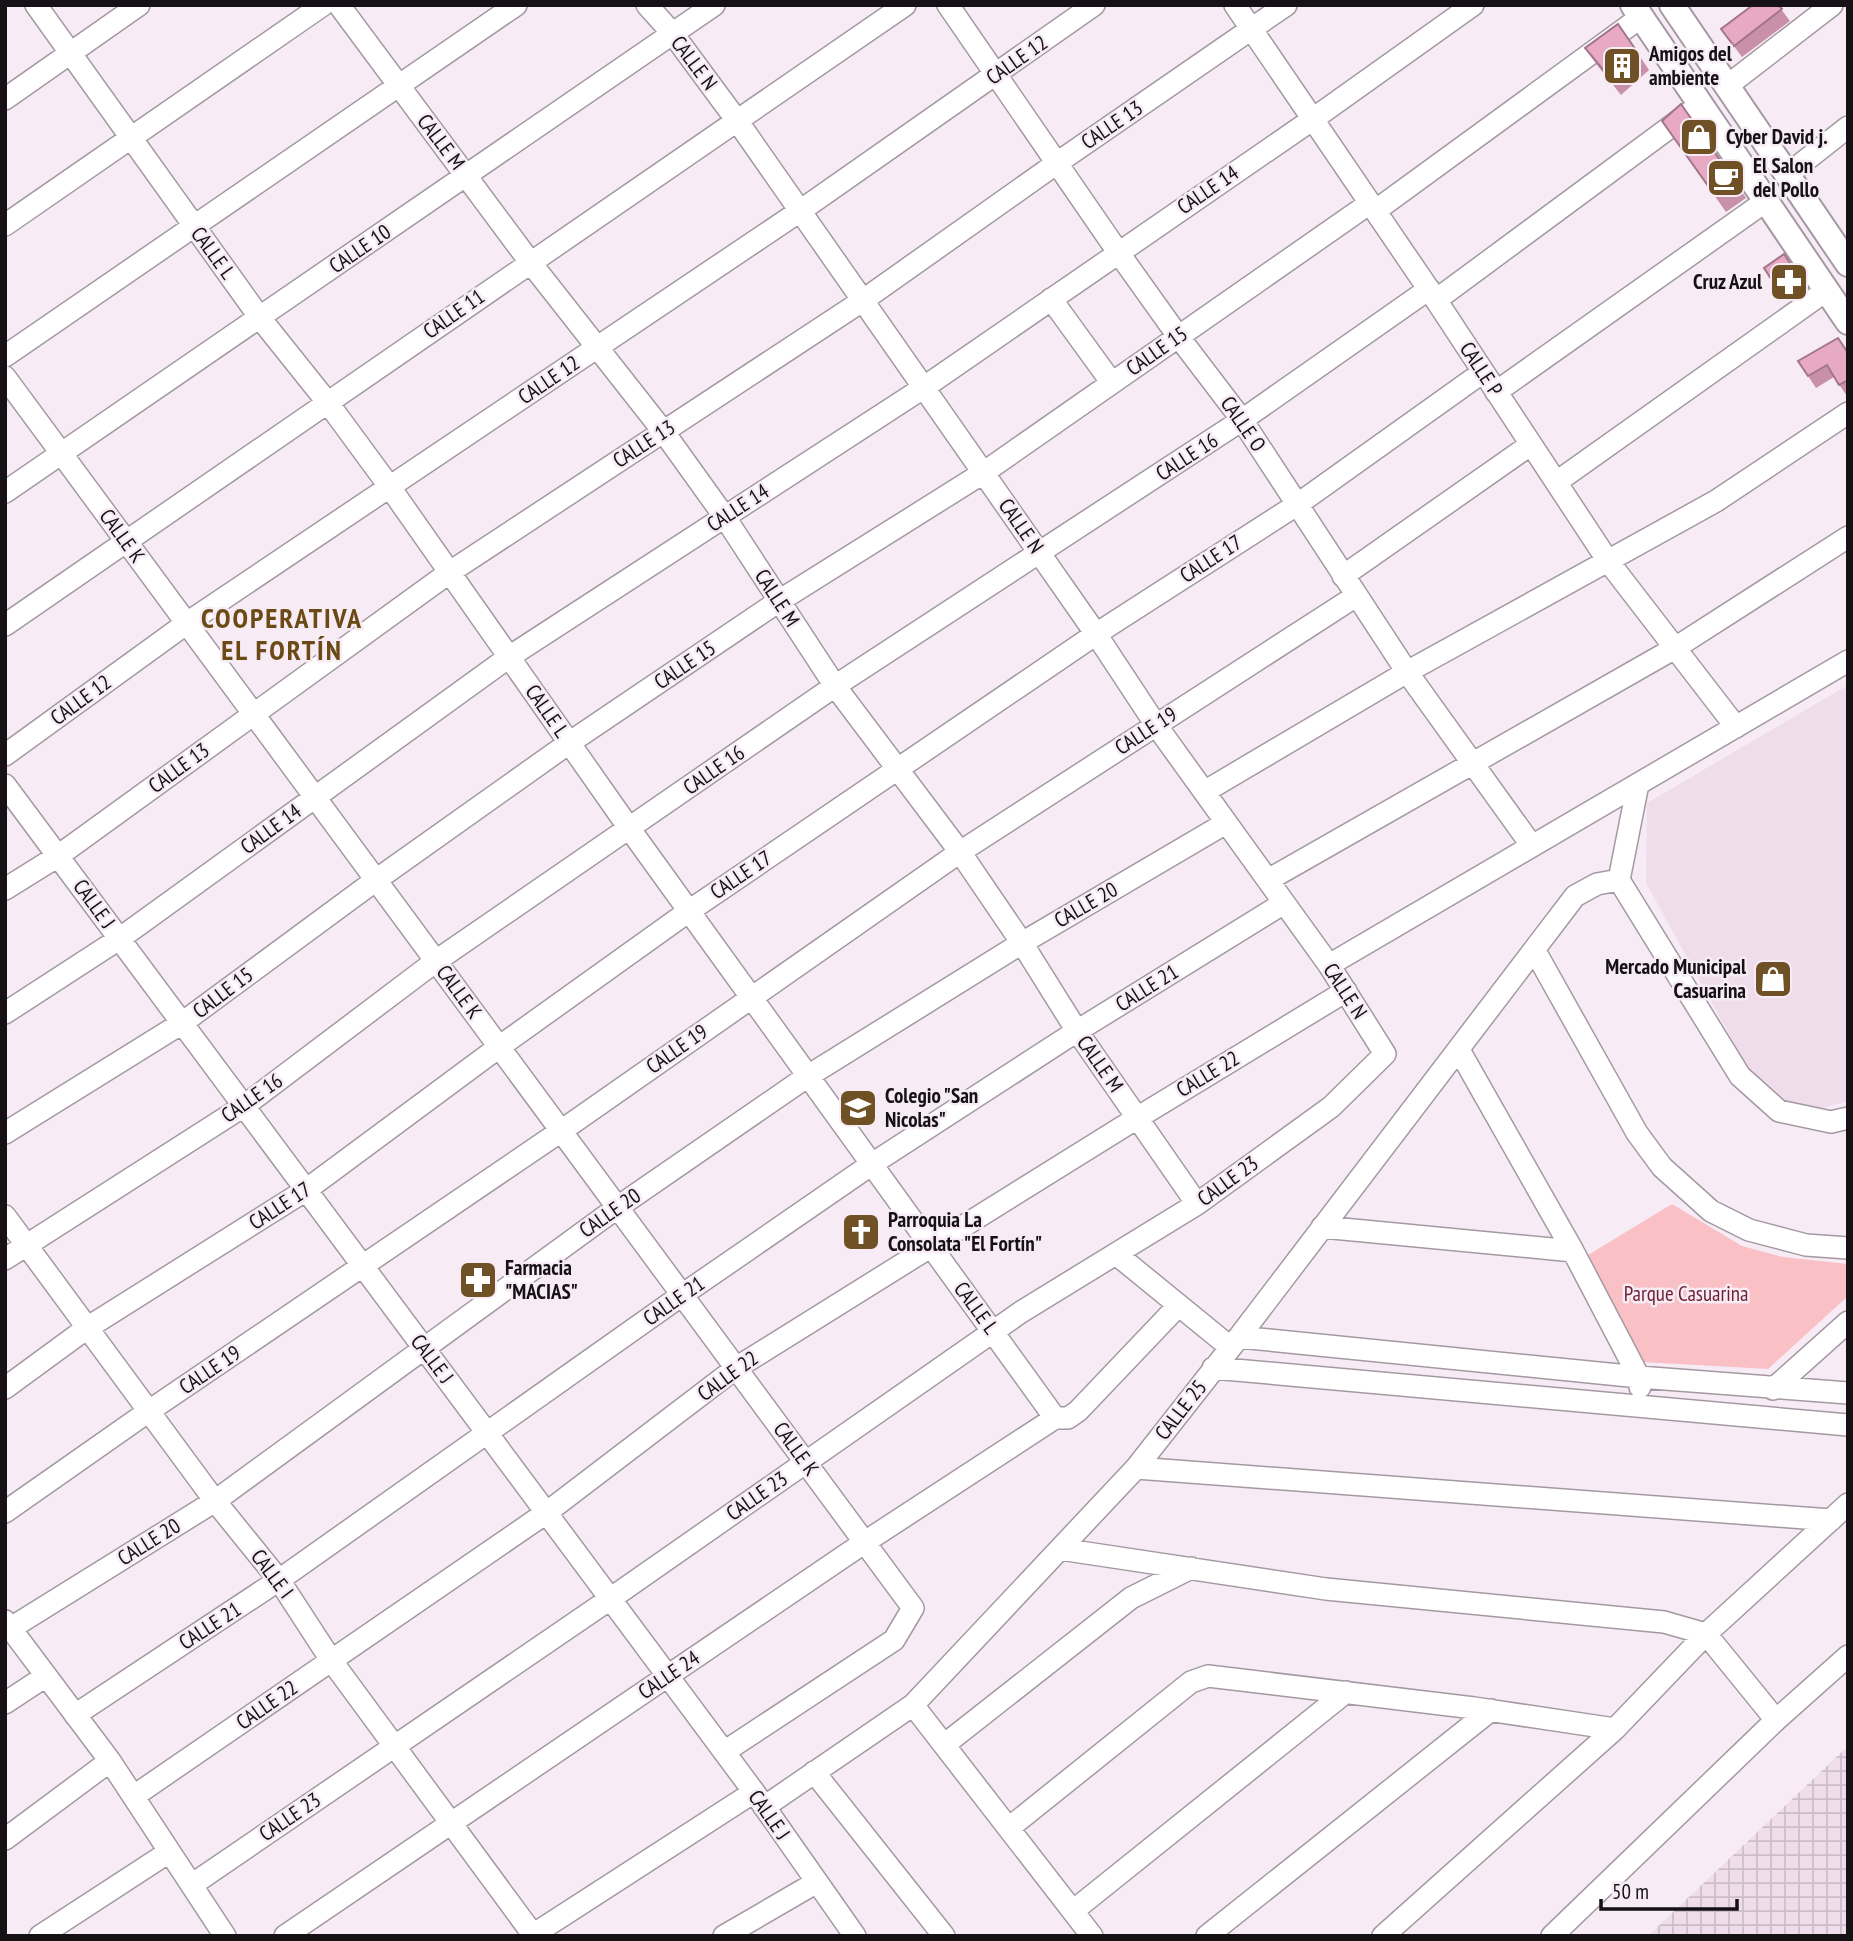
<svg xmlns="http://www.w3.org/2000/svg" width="1853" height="1941" font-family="'PT Sans Narrow',sans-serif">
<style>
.built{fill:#efddec}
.industrial{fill:url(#industrial-grid)}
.green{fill:#f9c1c6}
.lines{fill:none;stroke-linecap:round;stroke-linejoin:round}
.minor-casing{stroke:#a499a2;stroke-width:24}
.tertiary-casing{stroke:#a499a2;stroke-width:28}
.minor{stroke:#fff;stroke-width:21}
.tertiary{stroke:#fff;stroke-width:24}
.wall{fill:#c891a9}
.building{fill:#e8a9c5;stroke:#a2768a;stroke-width:2}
.labels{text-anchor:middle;stroke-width:5;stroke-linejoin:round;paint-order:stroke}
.poi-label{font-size:21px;font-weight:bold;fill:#151114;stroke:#f7ecf5;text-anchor:start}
.street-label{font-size:21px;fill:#151114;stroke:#f7ecf5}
.park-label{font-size:21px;fill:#6f1f30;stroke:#f7ecf5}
.district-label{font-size:28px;font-weight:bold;letter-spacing:2px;fill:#6b4a16;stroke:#f7ecf5}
</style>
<defs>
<pattern id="industrial-grid" width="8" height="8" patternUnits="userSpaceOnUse" patternTransform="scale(1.75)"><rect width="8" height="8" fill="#efddec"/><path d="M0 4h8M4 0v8" fill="none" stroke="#ccbdca"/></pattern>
</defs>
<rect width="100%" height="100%" fill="#f7ecf5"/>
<!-- built -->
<path class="built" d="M1848 685V1101L1816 1110 1778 1098 1751 1074 1646 883 1647 803Z"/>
<!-- industrial -->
<path class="industrial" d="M1848 1746V1936H1648Z"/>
<!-- green -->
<path class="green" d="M1672 1204 1742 1246 1783 1257 1848 1264V1296L1768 1369 1642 1362 1588 1255Z"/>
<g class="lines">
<defs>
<path id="minor" d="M36 5 260 318 328 403 389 486 629 828 1055 1418
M339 5 530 262 663 431 724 516 835 686 960 852 1022 943 1077 1031 1197 1204
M948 5 1118 252 1178 336 1242 420 1407 672 1532 846
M1235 5 1436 300 1608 561 1736 727
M1727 86 1832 5
M5 99 139 5
M1787 175 1848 127
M1375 211 1641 17
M5 225 323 5
M1051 299 1112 383
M1436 300 1700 105
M5 356 516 5
M5 377 913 1608 894 1640 724 1752
M1496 392 1766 201
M1558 481 1827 290
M5 492 714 5
M1343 576 1530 445
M5 625 905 5
M5 755 187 623 800 211 1094 5
M5 785 754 1792 855 1936
M1204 792 1407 672 1716 501 1848 413
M1268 880 1675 648 1848 537
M1619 880 1740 1076 1779 1111 1831 1122 1848 1118
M1619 880 1638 784
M5 889 58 856 450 572 862 301 1057 163 1286 5
M1535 951 1637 1133 1662 1167 1711 1211 1749 1230 1806 1245 1848 1248
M1329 965 1848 661
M5 1013 119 939 509 657 923 388 1313 119 1473 5
M1459 1050 1573 1251 1639 1377 1640 1387
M5 1133 182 1023 376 880 569 743 779 601 983 473 1370 203
M5 1216 215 1501 279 1580 331 1660 534 1936
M1322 1227 1573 1251
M1116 1254 1230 1347
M5 1259 244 1106 436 961 835 686 1242 420 1429 289
M1239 1337 1639 1377 1848 1393
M1213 1368 1848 1425
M5 1388 87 1328 306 1190 499 1047 689 911 1096 634 1298 504 1483 372
M1773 1389 1848 1322
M1055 1418H1068L1078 1411 1178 1306
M1136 1468 1831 1520
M5 1512 149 1411 561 1131 960 852 1356 596
M1060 1549 1326 1589 1664 1622 1706 1634 1776 1720
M5 1621 110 1761 225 1936
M11 1628 215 1501 618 1207 808 1076 1022 943 1226 823
M5 1703 46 1676
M913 1705 1092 1936
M75 1715 279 1580 682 1295 872 1164 1077 1031 1284 903
M944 1745 1131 1598 1191 1568
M814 1772 944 1936
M134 1796 546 1513 736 1368 1137 1118 1346 991
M764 1807 913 1705 1136 1468 1239 1337 1575 896 1597 884 1619 880
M1009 1828 1191 1682 1208 1676 1474 1708 1615 1729
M5 1839 110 1761
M193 1884 610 1599 1021 1312 1197 1204 1331 1107 1385 1054 1329 965 1156 725 1096 634 738 122 673 34 647 5
M1073 1911 1346 1692
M40 1936 169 1852
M285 1936 865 1542 1055 1418
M531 1936 754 1792
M724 1936 817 1882
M1207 1936 1491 1710
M1383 1936 1615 1729 1706 1634 1848 1504
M1552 1936 1776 1720 1848 1656"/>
<path id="tertiary" d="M1633 5 1848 322
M1672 5 1848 264"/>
</defs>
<!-- minor casing -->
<use href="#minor" class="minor-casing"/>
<!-- tertiary casing -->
<use href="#tertiary" class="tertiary-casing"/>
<!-- minor -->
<use href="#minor" class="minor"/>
<!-- tertiary -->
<use href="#tertiary" class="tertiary"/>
</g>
<!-- wall -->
<path class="wall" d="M1778 5 1790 21 1742 57 1721 29Z
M1618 24 1649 70 1621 95 1597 65 1585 48Z
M1681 104 1746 198 1726 212 1662 121Z
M1784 254 1805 286 1785 299 1764 268Z
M1838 338 1848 352 1847 396 1834 377 1816 388 1808 376Z"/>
<!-- building -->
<path class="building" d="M1753 5H1778L1782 9 1734 46 1721 29Z
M1618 24 1638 53 1610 78 1585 48Z
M1681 104 1731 176 1711 190 1662 121Z
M1784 254 1797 274 1777 288 1764 268Z
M1838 338 1848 353V380L1839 385 1827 365 1808 376 1798 361Z"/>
<!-- icons -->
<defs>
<symbol id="building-square" viewBox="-11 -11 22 22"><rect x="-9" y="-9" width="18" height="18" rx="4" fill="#6f5125" stroke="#f7ecf5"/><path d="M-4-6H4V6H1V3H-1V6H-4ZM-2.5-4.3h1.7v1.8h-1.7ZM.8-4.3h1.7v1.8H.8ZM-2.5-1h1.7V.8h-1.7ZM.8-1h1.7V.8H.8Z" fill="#fff"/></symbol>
<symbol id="shop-square" viewBox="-11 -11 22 22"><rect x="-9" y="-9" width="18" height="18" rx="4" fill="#6f5125" stroke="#f7ecf5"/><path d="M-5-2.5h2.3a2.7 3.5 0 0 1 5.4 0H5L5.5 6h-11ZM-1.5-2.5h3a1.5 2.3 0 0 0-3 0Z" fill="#fff"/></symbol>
<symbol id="cafe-square" viewBox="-11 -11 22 22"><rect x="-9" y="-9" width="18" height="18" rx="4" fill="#6f5125" stroke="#f7ecf5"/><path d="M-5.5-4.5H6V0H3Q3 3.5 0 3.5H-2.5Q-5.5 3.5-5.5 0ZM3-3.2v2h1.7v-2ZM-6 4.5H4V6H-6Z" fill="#fff"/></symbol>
<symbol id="pharmacy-square" viewBox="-11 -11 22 22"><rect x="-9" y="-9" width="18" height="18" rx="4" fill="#6f5125" stroke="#f7ecf5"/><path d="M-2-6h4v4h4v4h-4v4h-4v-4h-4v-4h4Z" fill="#fff"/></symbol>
<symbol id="school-square" viewBox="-11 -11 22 22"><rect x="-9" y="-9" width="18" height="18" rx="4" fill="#6f5125" stroke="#f7ecf5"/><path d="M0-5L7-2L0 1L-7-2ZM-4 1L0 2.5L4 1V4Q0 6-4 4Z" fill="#fff"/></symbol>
<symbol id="church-square" viewBox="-11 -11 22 22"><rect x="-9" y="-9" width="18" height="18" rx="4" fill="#6f5125" stroke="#f7ecf5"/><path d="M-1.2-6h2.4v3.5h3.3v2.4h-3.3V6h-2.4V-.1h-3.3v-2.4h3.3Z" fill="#fff"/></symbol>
</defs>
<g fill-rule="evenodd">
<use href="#building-square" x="1600" y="44" width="44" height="44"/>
<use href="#shop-square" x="1677" y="115" width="44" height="44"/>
<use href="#cafe-square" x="1704" y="156" width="44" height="44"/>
<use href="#pharmacy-square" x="1767" y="260" width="44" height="44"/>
<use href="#shop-square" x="1751" y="957" width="44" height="44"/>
<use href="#school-square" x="836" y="1086" width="44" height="44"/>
<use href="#church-square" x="839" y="1210" width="44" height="44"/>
<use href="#pharmacy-square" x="456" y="1258" width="44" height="44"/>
</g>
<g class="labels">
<!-- poi labels -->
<g class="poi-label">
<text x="1649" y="61">Amigos del<tspan x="1649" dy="24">ambiente</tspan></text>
<text x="1726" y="144">Cyber David j.</text>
<text x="1753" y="173">El Salon<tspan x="1753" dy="24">del Pollo</tspan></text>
<text x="1762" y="289" text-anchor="end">Cruz Azul</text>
<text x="1746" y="974" text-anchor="end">Mercado Municipal<tspan x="1746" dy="24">Casuarina</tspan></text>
<text x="885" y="1103">Colegio "San<tspan x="885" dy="24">Nicolas"</tspan></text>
<text x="888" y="1227">Parroquia La<tspan x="888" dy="24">Consolata "El Fortín"</tspan></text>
<text x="505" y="1275">Farmacia<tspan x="505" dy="24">"MACIAS"</tspan></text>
</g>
<!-- street labels -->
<g class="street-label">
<text transform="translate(1017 60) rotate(-35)" y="7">CALLE 12</text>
<text transform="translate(694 63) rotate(53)" y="7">CALLE N</text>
<text transform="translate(1112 125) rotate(-34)" y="7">CALLE 13</text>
<text transform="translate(441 142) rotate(53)" y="7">CALLE M</text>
<text transform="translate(1208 190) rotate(-34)" y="7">CALLE 14</text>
<text transform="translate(360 249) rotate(-34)" y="7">CALLE 10</text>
<text transform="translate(213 253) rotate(54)" y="7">CALLE L</text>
<text transform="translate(454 314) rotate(-35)" y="7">CALLE 11</text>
<text transform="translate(1157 351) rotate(-35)" y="7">CALLE 15</text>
<text transform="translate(1481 369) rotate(57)" y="7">CALLE P</text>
<text transform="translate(549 380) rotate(-34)" y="7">CALLE 12</text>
<text transform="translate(1243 424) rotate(55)" y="7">CALLE O</text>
<text transform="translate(644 444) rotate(-33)" y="7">CALLE 13</text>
<text transform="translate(1187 457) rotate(-33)" y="7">CALLE 16</text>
<text transform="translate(738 508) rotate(-33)" y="7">CALLE 14</text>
<text transform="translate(1021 526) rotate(55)" y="7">CALLE N</text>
<text transform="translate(122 536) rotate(54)" y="7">CALLE K</text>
<text transform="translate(1211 559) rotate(-33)" y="7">CALLE 17</text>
<text transform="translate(777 598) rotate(57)" y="7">CALLE M</text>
<text transform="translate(685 665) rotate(-34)" y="7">CALLE 15</text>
<text transform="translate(81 700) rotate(-36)" y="7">CALLE 12</text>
<text transform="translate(547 711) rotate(55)" y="7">CALLE L</text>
<text transform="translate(1146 731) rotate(-33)" y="7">CALLE 19</text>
<text transform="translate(179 768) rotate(-36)" y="7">CALLE 13</text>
<text transform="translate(714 770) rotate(-35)" y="7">CALLE 16</text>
<text transform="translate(271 829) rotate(-36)" y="7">CALLE 14</text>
<text transform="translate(741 875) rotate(-34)" y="7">CALLE 17</text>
<text transform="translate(94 904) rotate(54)" y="7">CALLE J</text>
<text transform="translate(1086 905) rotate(-30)" y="7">CALLE 20</text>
<text transform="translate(1147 988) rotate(-32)" y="7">CALLE 21</text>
<text transform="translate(1345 991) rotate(57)" y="7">CALLE N</text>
<text transform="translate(459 992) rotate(54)" y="7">CALLE K</text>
<text transform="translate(223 993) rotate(-37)" y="7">CALLE 15</text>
<text transform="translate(677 1049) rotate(-35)" y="7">CALLE 19</text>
<text transform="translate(1100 1064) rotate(55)" y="7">CALLE M</text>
<text transform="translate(1208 1074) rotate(-31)" y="7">CALLE 22</text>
<text transform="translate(252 1098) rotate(-35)" y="7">CALLE 16</text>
<text transform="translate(1228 1181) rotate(-36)" y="7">CALLE 23</text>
<text transform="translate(280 1206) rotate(-33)" y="7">CALLE 17</text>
<text transform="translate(610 1213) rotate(-35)" y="7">CALLE 20</text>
<text transform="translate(674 1301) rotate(-35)" y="7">CALLE 21</text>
<text transform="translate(976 1308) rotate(54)" y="7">CALLE L</text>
<text transform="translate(432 1359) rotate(53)" y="7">CALLE J</text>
<text transform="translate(210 1370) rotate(-34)" y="7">CALLE 19</text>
<text transform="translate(728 1376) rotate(-36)" y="7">CALLE 22</text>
<text transform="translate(1181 1410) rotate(-52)" y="7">CALLE 25</text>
<text transform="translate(796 1449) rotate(54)" y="7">CALLE K</text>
<text transform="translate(757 1496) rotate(-35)" y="7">CALLE 23</text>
<text transform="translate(149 1542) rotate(-32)" y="7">CALLE 20</text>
<text transform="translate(272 1574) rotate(53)" y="7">CALLE I</text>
<text transform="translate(210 1626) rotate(-33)" y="7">CALLE 21</text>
<text transform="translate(669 1675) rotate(-34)" y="7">CALLE 24</text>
<text transform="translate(267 1705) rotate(-35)" y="7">CALLE 22</text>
<text transform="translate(769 1815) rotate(55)" y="7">CALLE J</text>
<text transform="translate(290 1817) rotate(-34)" y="7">CALLE 23</text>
</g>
<!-- park labels -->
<g class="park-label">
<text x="1686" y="1301">Parque Casuarina</text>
</g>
<!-- district labels -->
<g class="district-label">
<text x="282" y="628">COOPERATIVA<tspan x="282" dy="32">EL FORTÍN</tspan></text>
</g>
</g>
<!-- border -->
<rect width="1853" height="1941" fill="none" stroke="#151114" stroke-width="14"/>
<!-- scale -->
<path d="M1601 1899v10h136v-10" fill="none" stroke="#151114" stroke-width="3.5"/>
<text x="1612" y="1899" font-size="21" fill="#151114" stroke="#f7ecf5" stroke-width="5" paint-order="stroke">50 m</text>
</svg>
